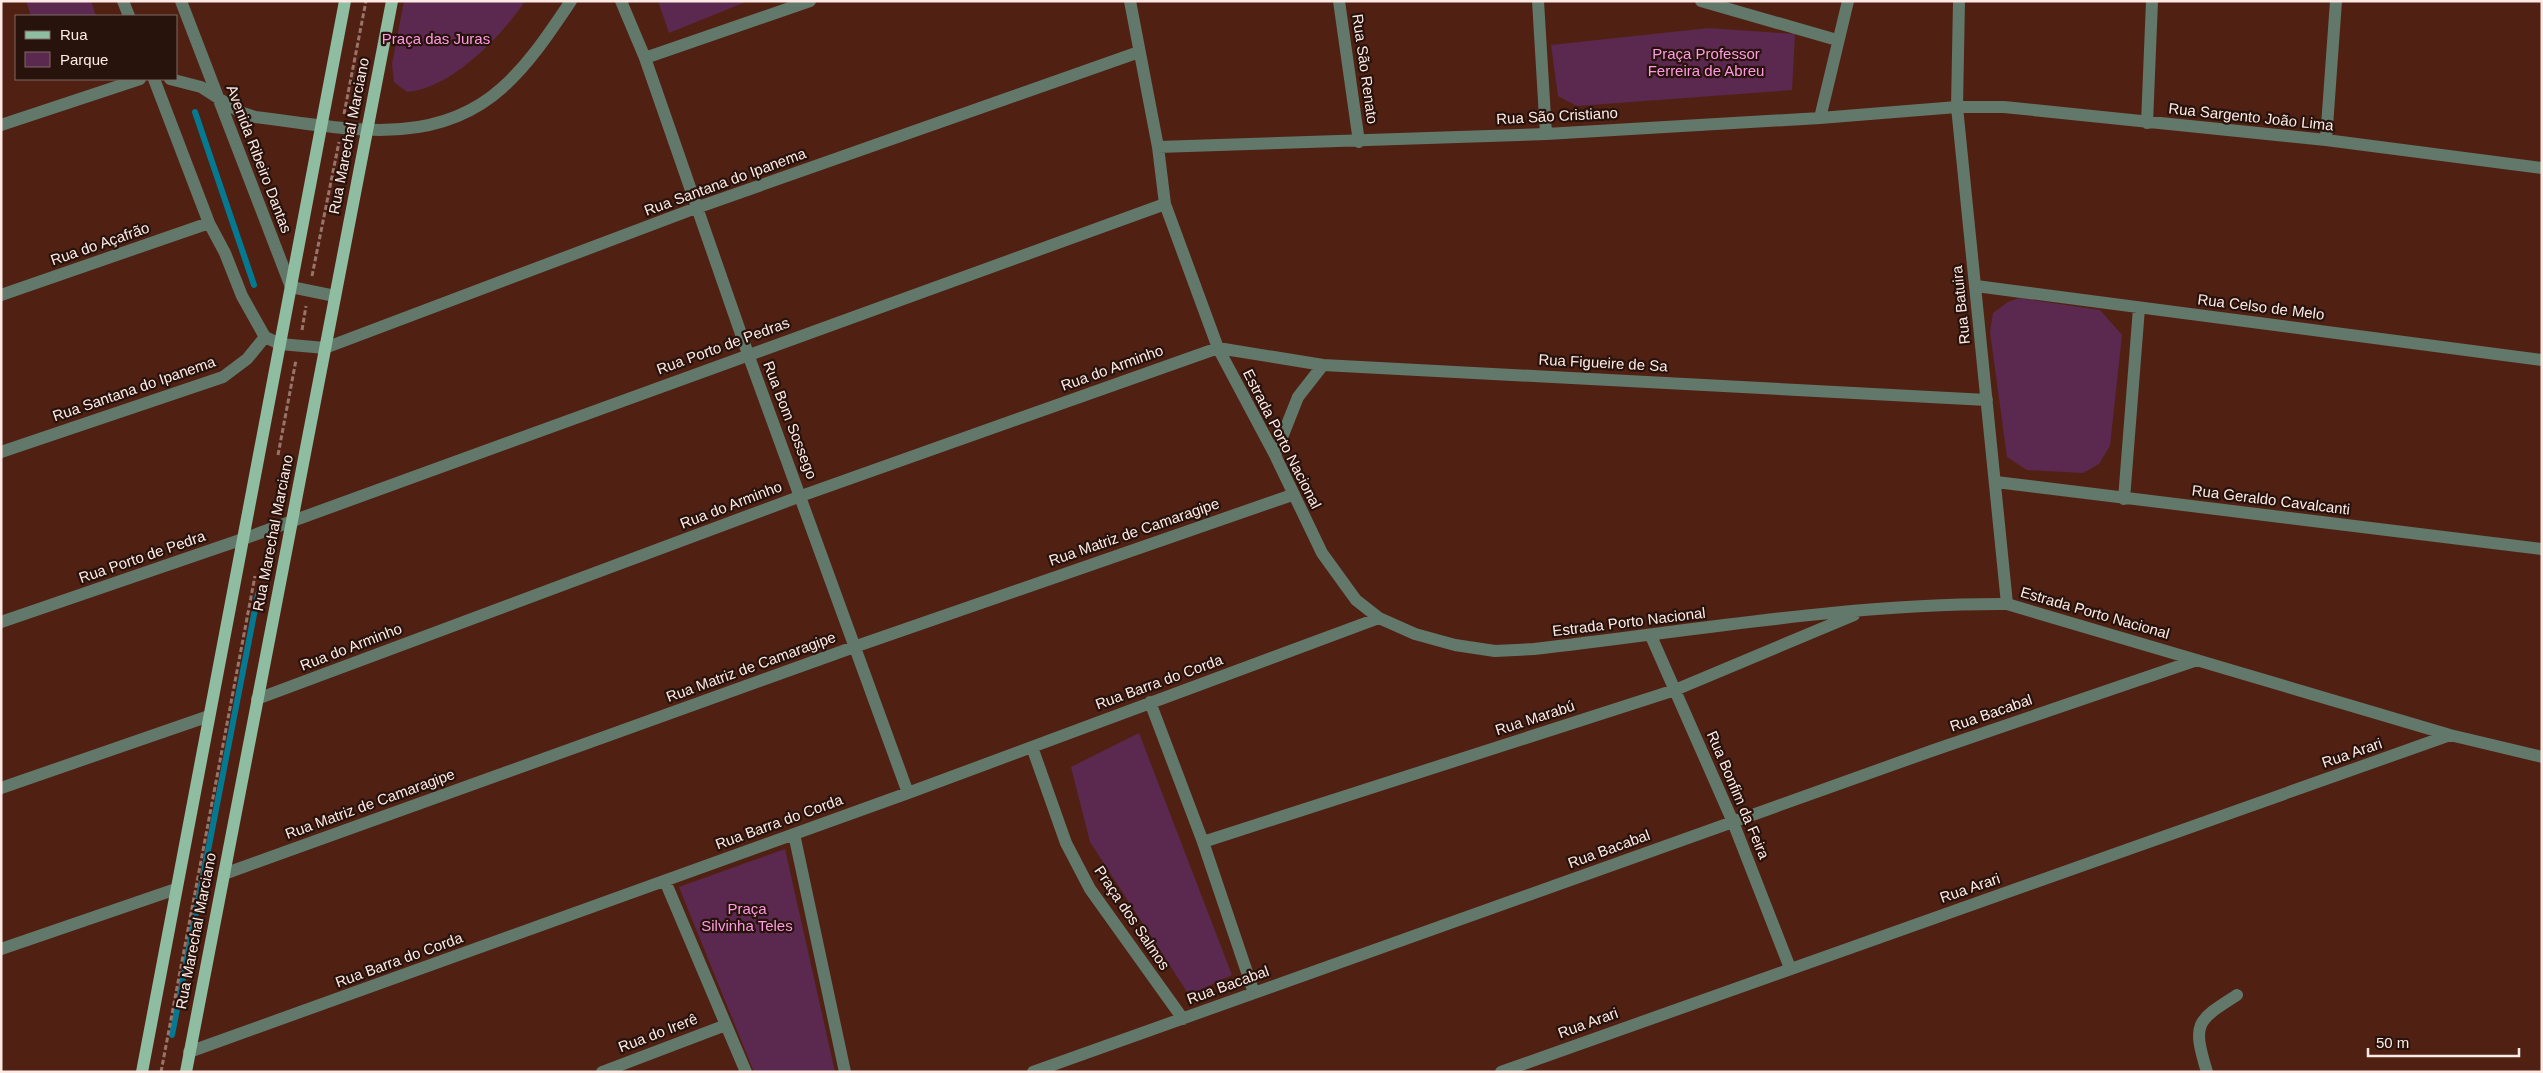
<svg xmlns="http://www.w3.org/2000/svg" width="2543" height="1073" font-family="Helvetica,sans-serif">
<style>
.green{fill:#5b284f}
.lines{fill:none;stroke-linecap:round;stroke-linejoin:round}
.stream{stroke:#037a92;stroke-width:6}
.path{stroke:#987469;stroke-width:3;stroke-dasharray:5 2.5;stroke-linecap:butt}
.minor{stroke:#61786a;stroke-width:12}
.major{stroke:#8fbda1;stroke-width:12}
.labels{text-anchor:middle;stroke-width:4.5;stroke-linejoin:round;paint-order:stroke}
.park-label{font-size:15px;fill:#ff9ae3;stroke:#28120c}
.street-label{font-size:15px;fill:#feeae5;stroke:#28120c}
</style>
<rect width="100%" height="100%" fill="#502113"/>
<!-- green -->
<path class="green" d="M26 1H91L96 16H31Z
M404 1H525C502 36 451 89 407 92L394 82 392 64Z
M658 1H748L669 33Z
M1709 28 1795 34 1792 90 1577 106 1558 96 1551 45Z
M2019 298 2100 310 2122 335 2110 446 2099 464 2083 473 2027 470 2007 457 1990 332 1993 313 2008 302Z
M1139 733 1232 975 1189 995 1090 842 1071 767Z
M785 849 835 1072H754L679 887Z"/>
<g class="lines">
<!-- stream -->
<path class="stream" d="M195 112 254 285
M172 1035 258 594"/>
<!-- path -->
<path class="path" d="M344 114 366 1
M312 276 339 142
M302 330 306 306
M278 455 296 360
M161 1072 255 576"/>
<!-- minor -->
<path class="minor" d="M123 1 129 16
M181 1 291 287 335 296
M621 1 645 58 748 354 908 793
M1130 1 1158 147 1165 204 1218 348 1275 455 1322 553 1356 600 1379 618 1415 634 1455 645 1495 651 1534 649C1692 631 1849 603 2007 604L2450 735 2542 757
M1339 1 1359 142
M1538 1 1546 134
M1701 1 1837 40
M1959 1 1957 107 2007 604
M645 58 810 1
M154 79 209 223 225 253 242 296 265 337 280 344 325 348 696 208 1139 52
M170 79 201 87 240 112 255 117C340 127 432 151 502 88 530 63 550 32 571 1
M1820 118 1848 1
M2147 123 2152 1
M1 125 140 79
M2326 140 2336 1
M1158 147 1546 134 1820 118 1957 107H2004L2326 140 2542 168
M1976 286 2542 360
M1 295 209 223
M1 452 223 377 247 359 265 337
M1275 455 1298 397 1323 365
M1996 482 2542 549
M2124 499 2139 308
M1 622 243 539 1165 204
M1651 636 1733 822 1790 968
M257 699 801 496 1218 348 1323 365 1987 400
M1150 702 1203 842 1254 993
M1032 747 1066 843 1090 889 1183 1019
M1 788 209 716
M794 834 845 1072
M1203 842 1675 690 1854 615
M224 874 854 647 1292 495
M665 881 746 1072
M1 949 176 889
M189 1052 908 793 1379 618
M602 1072 726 1025
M1033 1072 1934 750 2197 660
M1501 1072 2450 735
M2207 1072C2192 1023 2196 1021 2237 995"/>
<!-- major -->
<path class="major" d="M142 1072 345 1
M186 1072 392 1"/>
</g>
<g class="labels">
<!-- park labels -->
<g class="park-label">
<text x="436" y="44">Praça das Juras</text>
<text x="1706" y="59">Praça Professor<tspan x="1706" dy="17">Ferreira de Abreu</tspan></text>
<text x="747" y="914">Praça<tspan x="747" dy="17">Silvinha Teles</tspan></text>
</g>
<!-- street labels -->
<g class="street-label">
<text transform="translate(1365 69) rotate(82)" y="5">Rua São Renato</text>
<text transform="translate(1557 116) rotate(-3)" y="5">Rua São Cristiano</text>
<text transform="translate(2251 117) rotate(6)" y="5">Rua Sargento João Lima</text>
<text transform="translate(349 136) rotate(-79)" y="5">Rua Marechal Marciano</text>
<text transform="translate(259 159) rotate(69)" y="5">Avenida Ribeiro Dantas</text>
<text transform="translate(725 182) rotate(-20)" y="5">Rua Santana do Ipanema</text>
<text transform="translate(100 244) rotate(-19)" y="5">Rua do Açafrão</text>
<text transform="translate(1961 305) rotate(-96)" y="5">Rua Batuira</text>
<text transform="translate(2261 307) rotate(7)" y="5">Rua Celso de Melo</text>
<text transform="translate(723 346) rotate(-20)" y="5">Rua Porto de Pedras</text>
<text transform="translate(1603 363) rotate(3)" y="5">Rua Figueire de Sa</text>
<text transform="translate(1112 368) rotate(-20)" y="5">Rua do Arminho</text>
<text transform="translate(134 389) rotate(-19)" y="5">Rua Santana do Ipanema</text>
<text transform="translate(790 420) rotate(69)" y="5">Rua Bom Sossego</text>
<text transform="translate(1282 439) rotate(63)" y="5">Estrada Porto Nacional</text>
<text transform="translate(2271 500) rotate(7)" y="5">Rua Geraldo Cavalcanti</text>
<text transform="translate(731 505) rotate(-21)" y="5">Rua do Arminho</text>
<text transform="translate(1134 532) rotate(-19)" y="5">Rua Matriz de Camaragipe</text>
<text transform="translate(273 533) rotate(-79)" y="5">Rua Marechal Marciano</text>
<text transform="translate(142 557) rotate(-19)" y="5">Rua Porto de Pedra</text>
<text transform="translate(2095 613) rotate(16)" y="5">Estrada Porto Nacional</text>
<text transform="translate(1629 622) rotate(-7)" y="5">Estrada Porto Nacional</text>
<text transform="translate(351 647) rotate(-21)" y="5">Rua do Arminho</text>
<text transform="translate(751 667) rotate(-20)" y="5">Rua Matriz de Camaragipe</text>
<text transform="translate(1159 682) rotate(-20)" y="5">Rua Barra do Corda</text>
<text transform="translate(1991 713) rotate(-19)" y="5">Rua Bacabal</text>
<text transform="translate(1535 718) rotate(-18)" y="5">Rua Marabú</text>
<text transform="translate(2352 753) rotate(-19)" y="5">Rua Arari</text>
<text transform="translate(1738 795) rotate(67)" y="5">Rua Bonfim da Feira</text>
<text transform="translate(370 804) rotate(-20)" y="5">Rua Matriz de Camaragipe</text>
<text transform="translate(779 822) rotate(-20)" y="5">Rua Barra do Corda</text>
<text transform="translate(1609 849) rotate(-20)" y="5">Rua Bacabal</text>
<text transform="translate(1970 888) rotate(-19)" y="5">Rua Arari</text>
<text transform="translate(1132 918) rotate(56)" y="5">Praça dos Salmos</text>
<text transform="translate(196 931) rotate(-79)" y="5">Rua Marechal Marciano</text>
<text transform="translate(399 960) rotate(-20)" y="5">Rua Barra do Corda</text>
<text transform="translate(1228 985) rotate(-20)" y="5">Rua Bacabal</text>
<text transform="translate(1588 1023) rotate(-20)" y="5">Rua Arari</text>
<text transform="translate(658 1033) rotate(-21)" y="5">Rua do Irerê</text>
</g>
</g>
<!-- border -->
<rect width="2543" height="1073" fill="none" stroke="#feeae5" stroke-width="5"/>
<!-- legend -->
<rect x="15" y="15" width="162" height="65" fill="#28120c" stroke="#7e6863"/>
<rect x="25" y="31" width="25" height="8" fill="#8fbda1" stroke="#7e6863"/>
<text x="60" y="40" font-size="15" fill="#feeae5">Rua</text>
<rect x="25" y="52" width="25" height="15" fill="#5b284f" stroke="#7e6863"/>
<text x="60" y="65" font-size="15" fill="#feeae5">Parque</text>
<!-- scale -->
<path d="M2368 1048v8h151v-8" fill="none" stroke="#feeae5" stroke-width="2.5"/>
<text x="2376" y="1048" font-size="15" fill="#feeae5" stroke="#28120c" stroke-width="4" paint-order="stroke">50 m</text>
</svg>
